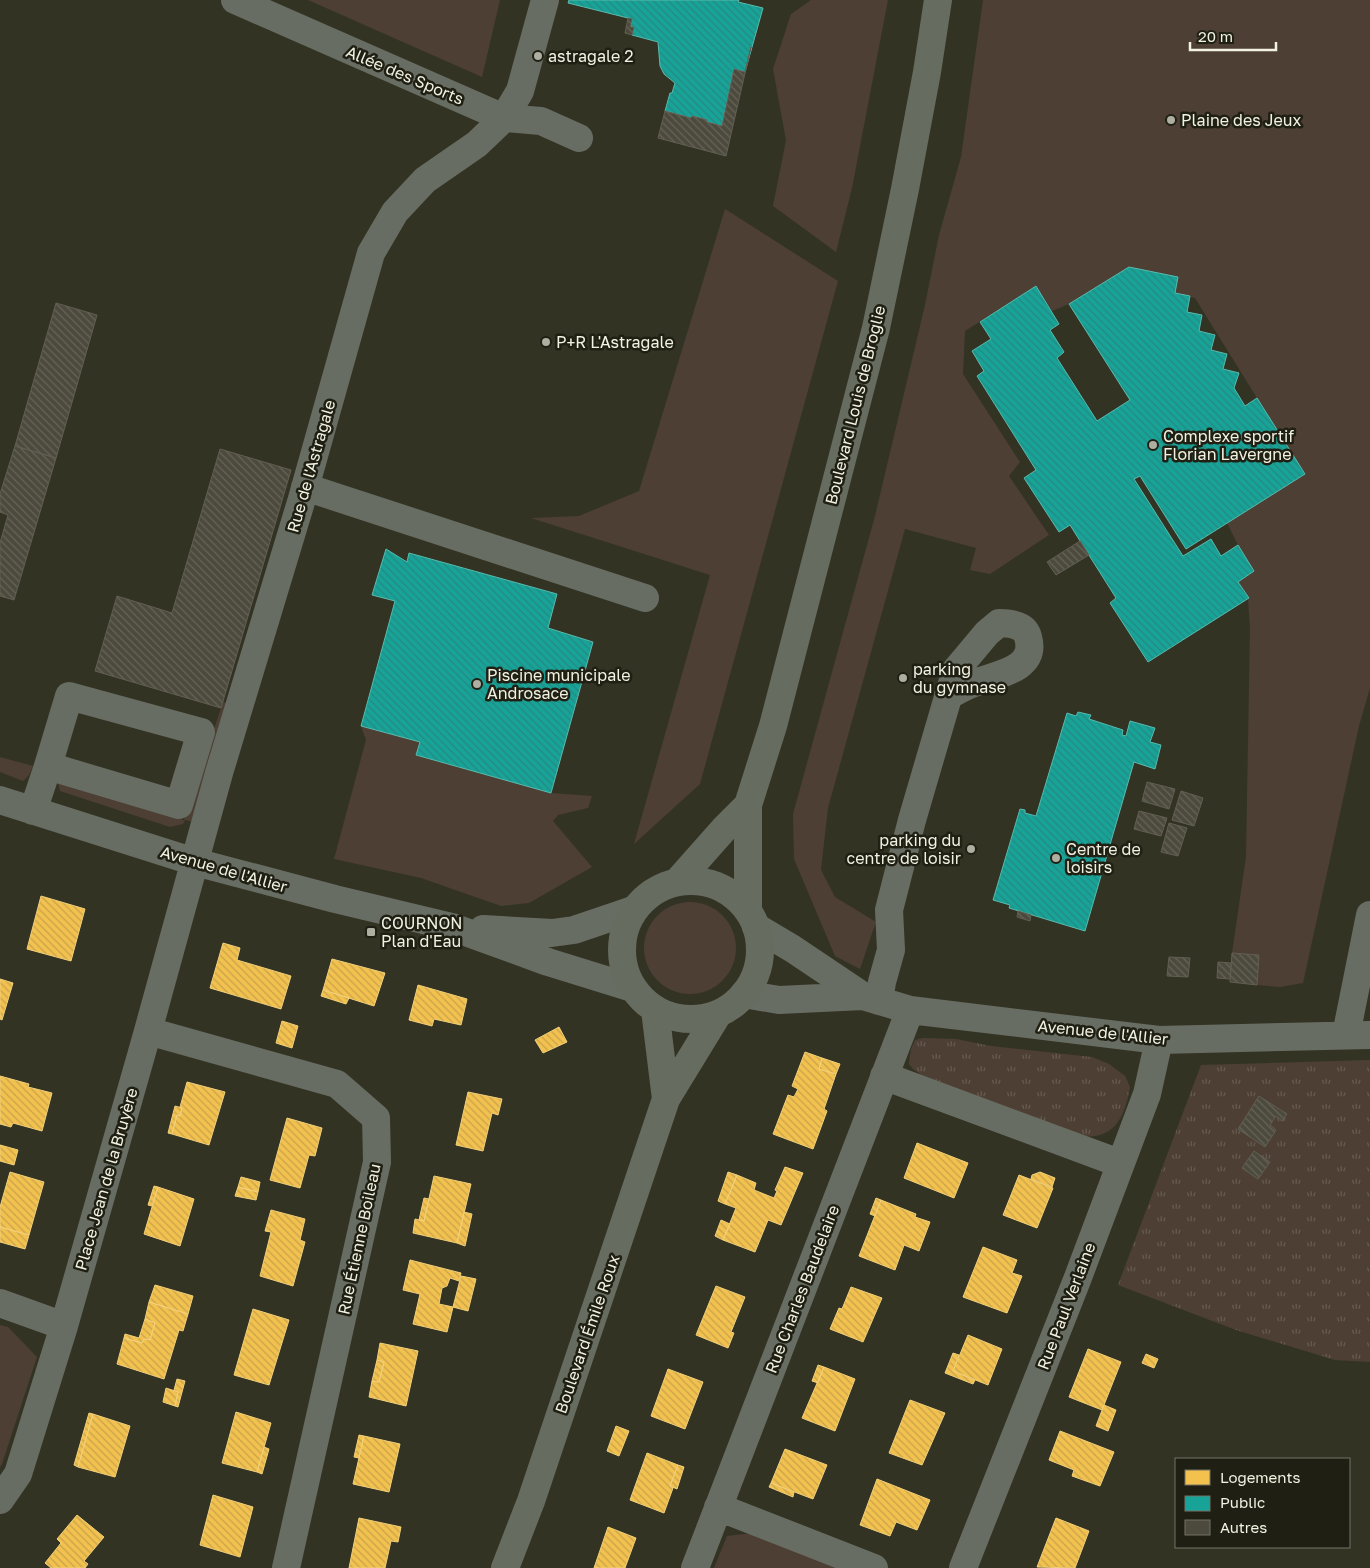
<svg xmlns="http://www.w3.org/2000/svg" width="1370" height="1568" font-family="'Golos Text',sans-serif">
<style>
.green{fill:#4d3f34}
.park{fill:url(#park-tufts)}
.homes{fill:url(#homes-back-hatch);stroke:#f2d07a}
.public{fill:url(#public-back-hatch);stroke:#58bbae}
.building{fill:url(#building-back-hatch);stroke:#625e53}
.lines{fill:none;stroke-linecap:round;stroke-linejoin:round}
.minor{stroke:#686d63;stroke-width:28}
.major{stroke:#666c5f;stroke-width:28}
.poi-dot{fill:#aeafa0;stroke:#1f1f13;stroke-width:2}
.labels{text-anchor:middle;stroke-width:5;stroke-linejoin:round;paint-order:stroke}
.poi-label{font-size:16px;fill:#f1f2e2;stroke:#1f1f13;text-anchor:start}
.street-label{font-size:16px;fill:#f1f2e2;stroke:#1f1f13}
</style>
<defs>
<pattern id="park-tufts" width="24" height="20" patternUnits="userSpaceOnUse" patternTransform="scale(1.25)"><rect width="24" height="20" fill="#4d3f34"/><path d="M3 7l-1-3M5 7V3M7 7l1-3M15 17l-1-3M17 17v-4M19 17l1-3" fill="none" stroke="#675b51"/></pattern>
<pattern id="homes-back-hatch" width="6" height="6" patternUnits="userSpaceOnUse" patternTransform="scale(1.25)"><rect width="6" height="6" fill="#f2c14e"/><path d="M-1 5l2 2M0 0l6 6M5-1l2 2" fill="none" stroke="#c8a34c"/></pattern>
<pattern id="public-back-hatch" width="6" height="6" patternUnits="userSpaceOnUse" patternTransform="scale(1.25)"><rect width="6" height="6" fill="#17a398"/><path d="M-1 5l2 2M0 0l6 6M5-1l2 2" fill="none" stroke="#26887f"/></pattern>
<pattern id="building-back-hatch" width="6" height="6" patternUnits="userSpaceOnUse" patternTransform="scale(1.25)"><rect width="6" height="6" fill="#4c493d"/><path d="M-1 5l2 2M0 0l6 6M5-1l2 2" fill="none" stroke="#666459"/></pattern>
</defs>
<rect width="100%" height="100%" fill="#333324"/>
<!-- green -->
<path class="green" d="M308 0H500L482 77Z
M811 0H888L852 188 836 252 773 206 786 140 773 69 791 14Z
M983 0H1370V688L1359 726 1303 983 1280 987 1257 985 1259 955 1232 953 1246 857 1250 629 1248 598 1238 582 1254 571 1238 545 1227 523 1257 398 1195 298 1111 278 1069 304 1052 311 1036 286 965 331 963 374 1020 462 1009 476 1049 535 990 574 970 570 976 548 905 529 828 808 821 870 835 897 876 922 860 969 835 956 794 859 793 814 875 516 925 305 939 235 961 157Z
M725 209 838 281 700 784 634 844 710 575 531 518 579 516 639 491Z
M223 702 230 704 194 822 185 820 183 824 170 827 60 791 58 783 184 820Z
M361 726 420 742 416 755 551 793 592 796 588 808 558 815 553 821 592 867 529 903 501 906 421 878 334 859 366 740Z
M0 757 33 766 29 775 23 781 0 772Z
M644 948a46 46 0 1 1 92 0a46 46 0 1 1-92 0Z
M0 1325 8 1327 37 1357 2 1464 0 1467Z
M753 1533 846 1568H714L727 1536Z"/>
<!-- park -->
<path class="park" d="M923 1038 956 1039 991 1046 1092 1057 1109 1064 1125 1076 1130 1087C1125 1116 1115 1140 1081 1136L924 1077 913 1069 909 1064 911 1049 915 1040Z
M1370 1060V1362L1335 1360 1236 1330 1118 1285 1201 1065Z"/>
<!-- homes -->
<path class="homes" d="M41 896 85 909 71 961 27 949Z
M223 943 240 948 237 960 291 976 281 1009 210 988Z
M332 959 385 973 374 1006 323 990Z
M0 979 13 983 2 1020 0 1019Z
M418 985 467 999 461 1025 434 1019 432 1026 409 1020Z
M323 990 349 998 346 1004 321 996Z
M282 1021 298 1026 292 1048 276 1043Z
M559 1027 567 1042 543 1053 535 1040Z
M805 1052 822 1058 819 1069 836 1074 824 1109 827 1111 813 1149 773 1134 788 1095 794 1097 798 1089 792 1086Z
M822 1058 840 1064 836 1074 819 1069Z
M0 1076 29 1084 28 1087 52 1093 42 1131 13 1123 11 1127 0 1124Z
M187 1082 225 1092 209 1145 172 1134 177 1115 180 1116 182 1108 180 1107Z
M468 1092 502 1099 498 1115 492 1113 483 1151 456 1145Z
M175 1106 182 1108 180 1116 177 1115 172 1134 168 1133Z
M287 1118 322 1128 315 1156 309 1155 300 1188 270 1180Z
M917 1143 968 1163 954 1198 904 1178Z
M0 1145 18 1150 14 1165 0 1161Z
M785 1167 803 1173 781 1225 768 1220 755 1252 723 1240 736 1208 725 1204 737 1175 756 1183 754 1190 774 1198 777 1191 775 1190Z
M10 1172 44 1182 29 1235 0 1227V1207Z
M728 1172 737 1175 725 1204 718 1201Z
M1040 1172 1055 1178 1052 1187 1031 1179 1032 1175Z
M1019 1175 1053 1188 1037 1228 1003 1215Z
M434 1176 471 1184 457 1243 413 1233 415 1219 424 1221Z
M241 1177 260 1182 258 1192 238 1187Z
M154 1186 158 1187 152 1206 148 1205Z
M158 1187 194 1199 180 1246 144 1234Z
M238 1187 258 1192 256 1200 235 1196Z
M424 1198 429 1199 424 1221 419 1220Z
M876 1198 881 1200 875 1216 870 1214Z
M881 1200 916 1214 915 1217 930 1222 919 1251 904 1245 895 1270 859 1256Z
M271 1210 305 1219 300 1240 305 1242 293 1286 260 1276 271 1232 265 1231Z
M464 1212 472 1214 465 1246 457 1243Z
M721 1220 730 1224 723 1240 715 1236Z
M0 1227 29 1235 25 1249 0 1242Z
M983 1247 1017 1260 1012 1273 1022 1276 1007 1313 963 1297Z
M410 1260 461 1273 459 1281 450 1278 447 1286 442 1288 439 1304 453 1307 447 1332 413 1324 420 1294 403 1290Z
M461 1276 476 1279 468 1311 453 1307Z
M155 1285 193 1296 188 1314 149 1302Z
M716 1286 745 1297 731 1332 734 1333 728 1348 696 1335Z
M851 1287 882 1298 863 1342 830 1329 839 1308 842 1309Z
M149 1302 188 1314 183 1331 179 1330 164 1379 117 1364 124 1338 142 1343 144 1339 150 1340 155 1323 145 1319Z
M253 1309 289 1320 269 1385 234 1375Z
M145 1319 155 1323 150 1340 144 1339 142 1343 124 1338 125 1334 139 1338Z
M968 1335 1002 1349 988 1385 953 1371Z
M380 1343 418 1351 406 1406 369 1397 372 1381 379 1382 384 1362 377 1360Z
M1088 1349 1121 1362 1102 1410 1069 1397Z
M953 1353 959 1355 953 1371 975 1380 973 1384 945 1373Z
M1146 1354 1158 1359 1154 1368 1142 1363Z
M377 1360 384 1362 379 1382 372 1381Z
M818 1365 824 1367 818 1383 812 1381Z
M824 1367 855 1379 835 1431 802 1418Z
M668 1369 703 1382 685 1429 651 1416Z
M177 1379 185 1381 178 1407 175 1406 178 1392 174 1390Z
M166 1388 178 1392 175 1406 163 1402Z
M910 1400 945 1413 922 1465 889 1453Z
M1104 1405 1116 1410 1108 1431 1096 1426Z
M236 1412 271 1423 257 1472 222 1463Z
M89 1413 93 1414 78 1467 74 1465Z
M93 1414 130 1426 115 1477 78 1467Z
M616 1426 629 1431 619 1456 607 1451Z
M1060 1431 1114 1452 1100 1486 1072 1476 1074 1470 1049 1460Z
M359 1435 364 1436 359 1458 354 1457Z
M364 1436 400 1444 389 1492 353 1484Z
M264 1447 269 1449 262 1474 257 1472Z
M785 1449 827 1465 813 1499 771 1483Z
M647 1453 678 1465 670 1486 673 1488 664 1513 630 1500Z
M678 1465 684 1467 677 1489 670 1486Z
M877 1479 930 1500 917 1530 896 1522 890 1536 860 1525Z
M771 1483 794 1492 793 1497 769 1487Z
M213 1495 253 1507 240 1557 200 1545Z
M77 1515 104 1537 84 1561 88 1564 85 1568H51L45 1563 61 1543 57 1539Z
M359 1518 401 1527 398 1542 391 1541 385 1568H349Z
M1056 1518 1089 1531 1075 1568 1037 1567Z
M608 1527 636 1538 625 1568H594Z"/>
<!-- public -->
<path class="public" d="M569 0H739L738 2 763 8 745 72 734 69 722 126 707 122V120L692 116 691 118 665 111 670 93H672L675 83 664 74 660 66 658 42 632 35 634 27H630L632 19 568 3Z
M1129 267 1178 277 1175 293 1190 296 1187 312 1202 315 1199 331 1215 335 1211 350 1227 354 1223 369 1239 373 1234 388 1245 406 1257 398 1305 474 1186 549 1140 476 1134 479 1183 556 1211 539 1221 556 1238 545 1254 571 1238 582 1249 598 1148 662 1110 603 1116 598 1070 525 1059 532 1024 478 1036 470 977 376 984 371 972 351 991 339 980 322 1036 286 1059 324 1050 330 1064 352 1057 358 1097 421 1130 400 1069 304Z
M386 549 407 562 409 553 557 594 548 628 593 642 551 793 416 755 420 742 361 726 395 601 372 595Z
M1078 712 1091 715 1089 719 1123 730 1122 735 1126 736 1130 721 1155 728 1150 742 1161 745 1155 769 1134 762 1085 931 1009 908 1010 905 993 900 1020 809 1025 810V813L1036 816 1067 713 1076 716Z"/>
<!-- building -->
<path class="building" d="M628 18 632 19 630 27H634L632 35 625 33Z
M751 47 726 156 658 138 665 111 691 118 692 116 707 120V122L722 126 734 69 745 72Z
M56 303 97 315 56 458 15 446Z
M15 446 56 458 14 600 0 596V543L8 515 0 512V494Z
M220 449 291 470 221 708 95 671 117 596 172 613Z
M1080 541 1089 555 1056 575 1047 562Z
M1147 782 1175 789 1169 809 1142 801Z
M1181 791 1203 798 1194 826 1172 820Z
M1139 811 1167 818 1161 836 1134 829Z
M1169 823 1187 828 1178 856 1161 852Z
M1018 911 1031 915 1030 921 1017 917Z
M1232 953 1259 955 1257 985 1230 982Z
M1169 957 1190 958 1188 977 1167 976Z
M1218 962 1231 963 1230 979 1217 978Z
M1259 1096 1287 1114 1282 1121 1276 1116 1270 1125 1276 1130 1265 1147 1238 1129Z
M1254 1151 1270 1162 1258 1179 1242 1168Z"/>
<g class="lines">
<!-- minor -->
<path class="minor" d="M235 0 504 118 541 121 579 138
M305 487 645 598
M0 800 195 862 335 899 452 927 548 962 632 988
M33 811 48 766 179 805 201 732 69 696 48 766
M756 927 793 949 863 996 910 1010 1159 1040 1370 1035
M483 929 552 933 574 930 633 910
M744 994 779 1000 863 996
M879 1001 882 982 891 950 889 910 912 820 956 670 987 633 999 623C1010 623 1025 625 1028 637 1038 672 991 675 969 685 962 688 955 692 948 696
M1346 1035 1370 915
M884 1076 1119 1163
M0 1303 64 1326
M0 1500 18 1474 64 1326 148 1031
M718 1507 874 1568
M286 1568 377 1162 376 1118 337 1084 148 1031 219 773 301 502 371 253 395 212 425 180 477 144 504 118 520 91 545 0
M695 1568 910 1010
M963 1568 1077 1280 1147 1094 1159 1040"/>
<!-- major -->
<path class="major" d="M622 950a69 69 0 1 1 138 0a69 69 0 1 1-138 0Z
M677 882 724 829 748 805
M748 910V805L773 726 876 328 905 189 927 72 938 0
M655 1010 666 1099
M505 1568 531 1501 666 1099 718 1014"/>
</g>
<!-- markers -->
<g class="poi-dot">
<circle cx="538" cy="56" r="5"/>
<circle cx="1171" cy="120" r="5"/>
<circle cx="546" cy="342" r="5"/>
<circle cx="1153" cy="445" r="5"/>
<circle cx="903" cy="678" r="5"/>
<circle cx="477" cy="684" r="5"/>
<circle cx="971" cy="849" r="5"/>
<circle cx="1056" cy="858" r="5"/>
<rect x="366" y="927" width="10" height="10" rx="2.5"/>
</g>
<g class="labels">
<!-- poi labels -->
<g class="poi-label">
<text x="548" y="62">astragale 2</text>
<text x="1181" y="126">Plaine des Jeux</text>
<text x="556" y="348">P+R L'Astragale</text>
<text x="1163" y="442">Complexe sportif<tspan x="1163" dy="18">Florian Lavergne</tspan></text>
<text x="913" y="675">parking<tspan x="913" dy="18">du gymnase</tspan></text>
<text x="487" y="681">Piscine municipale<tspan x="487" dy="18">Androsace</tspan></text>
<text x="961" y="846" text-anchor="end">parking du<tspan x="961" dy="18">centre de loisir</tspan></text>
<text x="1066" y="855">Centre de<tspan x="1066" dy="18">loisirs</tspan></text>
<text x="381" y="929">COURNON<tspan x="381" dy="18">Plan d'Eau</tspan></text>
</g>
<!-- street labels -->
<g class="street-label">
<text transform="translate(405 75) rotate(23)" y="6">Allée des Sports</text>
<text transform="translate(855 405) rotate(-76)" y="6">Boulevard Louis de Broglie</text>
<text transform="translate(311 466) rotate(-74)" y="6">Rue de l'Astragale</text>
<text transform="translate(224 869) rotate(16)" y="6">Avenue de l'Allier</text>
<text transform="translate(1103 1032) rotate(6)" y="6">Avenue de l'Allier</text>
<text transform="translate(106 1179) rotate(-74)" y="6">Place Jean de la Bruyère</text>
<text transform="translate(359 1239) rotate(-78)" y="6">Rue Étienne Boileau</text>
<text transform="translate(802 1289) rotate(-69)" y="6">Rue Charles Baudelaire</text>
<text transform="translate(1066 1306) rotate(-69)" y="6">Rue Paul Verlaine</text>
<text transform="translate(587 1334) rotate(-71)" y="6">Boulevard Émile Roux</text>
</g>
</g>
<!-- legend -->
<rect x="1175" y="1458" width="175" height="90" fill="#1f1f13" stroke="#737366"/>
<rect x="1185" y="1470" width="25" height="15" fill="#f2c14e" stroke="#737366"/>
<text x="1220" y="1483" font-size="15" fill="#f1f2e2">Logements</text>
<rect x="1185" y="1496" width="25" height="15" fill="#17a398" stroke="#737366"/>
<text x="1220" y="1508" font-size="15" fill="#f1f2e2">Public</text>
<rect x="1185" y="1520" width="25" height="15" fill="#4c493d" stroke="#737366"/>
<text x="1220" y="1533" font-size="15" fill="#f1f2e2">Autres</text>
<!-- scale -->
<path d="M1190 42v8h86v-8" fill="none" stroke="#f1f2e2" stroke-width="2.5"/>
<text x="1198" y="42" font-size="15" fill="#f1f2e2" stroke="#1f1f13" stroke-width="4" paint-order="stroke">20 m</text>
</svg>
